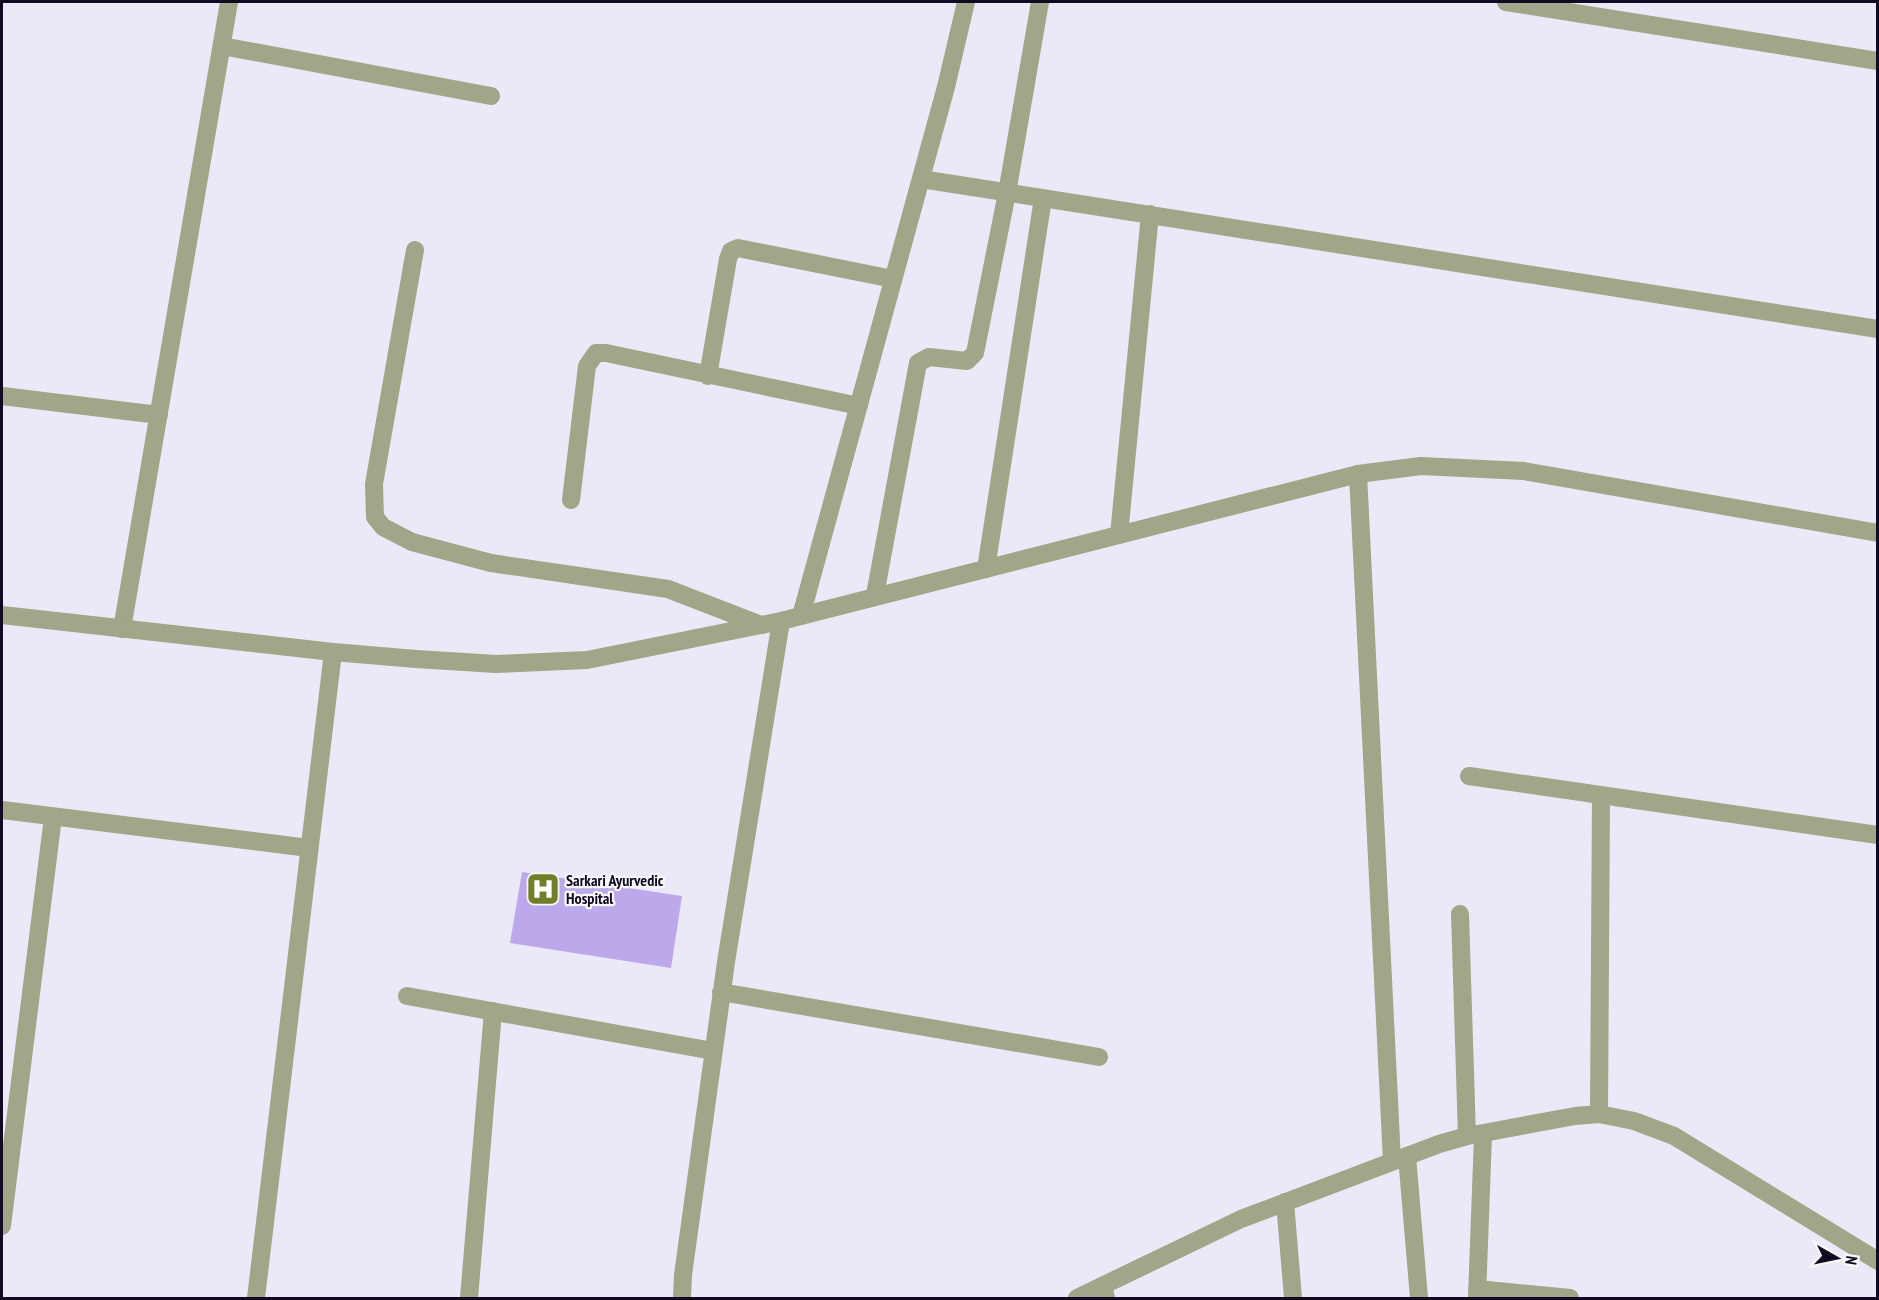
<svg xmlns="http://www.w3.org/2000/svg" width="1879" height="1300" font-family="'PT Sans Narrow',sans-serif">
<style>
.building{fill:#bba9ec}
.lines{fill:none;stroke-linecap:round;stroke-linejoin:round}
.minor{stroke:#a0a687;stroke-width:18}
.tertiary{stroke:#a0a687;stroke-width:18}
.labels{text-anchor:middle;stroke-width:4.5;stroke-linejoin:round;paint-order:stroke}
.poi-label{font-size:16px;font-weight:bold;fill:#120a23;stroke:#f8f8f8;text-anchor:start}
</style>
<rect width="100%" height="100%" fill="#ebe8f7"/>
<!-- building -->
<path class="building" d="M522 872 682 896 671 968 510 943Z"/>
<g class="lines">
<!-- minor -->
<path class="minor" d="M1506 2 1878 61
M222 46 491 96
M921 179 1878 329
M415 250 374 484 375 517 383 527 412 542 491 563 668 589 761 625
M708 376 728 259 731 251 738 248 893 279
M2 396 159 415
M1358 474 1392 1161
M571 500 587 366 596 353H606L859 406
M1119 535 1150 214
M986 569 1043 198
M875 595 918 363 929 357 967 361 975 353 1007 193 1040 2
M801 616 946 87 966 2
M122 629 229 2
M1469 776 1878 835
M2 810 309 848
M1460 914 1467 1136
M721 992 1099 1057
M407 996 713 1051
M1599 1114 1601 795
M1407 1156 1419 1298
M1285 1202 1293 1298
M2 1226 53 817
M1103 1286 1106 1298
M1477 1289 1570 1298
M256 1298 333 652
M469 1298 493 1011
M682 1298 683 1275 726 962 781 621
M1477 1298 1483 1135"/>
<!-- tertiary -->
<path class="tertiary" d="M2 615 333 652 416 659 496 664 587 660 781 621 1358 474 1421 466 1524 471 1878 533
M1077 1298 1241 1219 1439 1144 1467 1136 1575 1116 1599 1114 1634 1121 1674 1136 1878 1261"/>
</g>
<!-- icons -->
<defs>
<symbol id="hospital-square" viewBox="-11 -11 22 22"><rect x="-9" y="-9" width="18" height="18" rx="4" fill="#737e2a" stroke="#f8f8f8"/><path d="M-5-5h3v3.5h4V-5h3V5h-3V1.5h-4V5h-3Z" fill="#fff"/></symbol>
</defs>
<g fill-rule="evenodd">
<use href="#hospital-square" x="524" y="870" width="38" height="38"/>
</g>
<g class="labels">
<!-- poi labels -->
<g class="poi-label">
<text x="566" y="886">Sarkari Ayurvedic<tspan x="566" dy="18">Hospital</tspan></text>
</g>
</g>
<!-- border -->
<rect width="1879" height="1300" fill="none" stroke="#120a23" stroke-width="6"/>
<!-- north arrow -->
<g transform="translate(1837 1258) rotate(99)" stroke="#f8f8f8" stroke-width="4.5" paint-order="stroke">
<path d="M0-4.5L10 22L0 15L-10 22Z" fill="#120a23"/>
<text y="-9" font-size="16" font-weight="bold" text-anchor="middle" fill="#120a23">N</text>
</g>
</svg>
